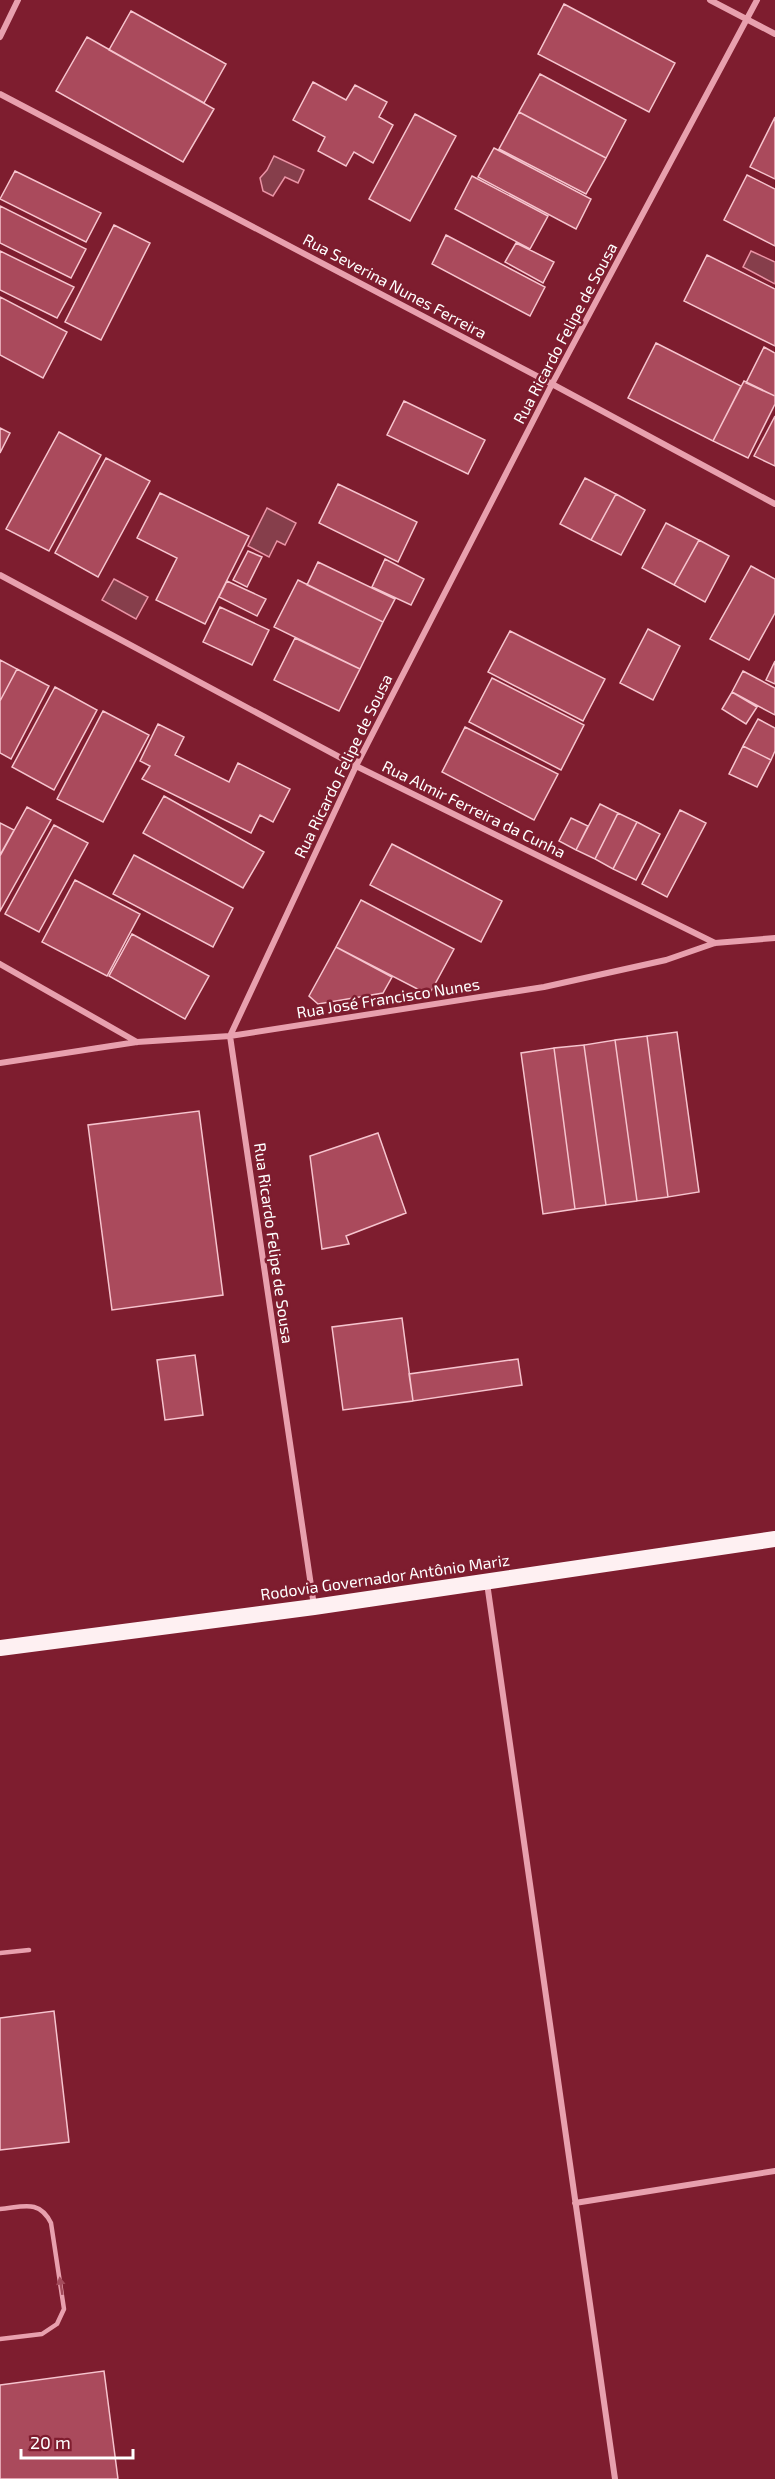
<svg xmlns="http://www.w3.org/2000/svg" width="775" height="2479" font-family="'Exo 2',sans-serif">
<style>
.water{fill:#863e4b;stroke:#ea93a5;stroke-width:1.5}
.building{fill:#aa4a5c;stroke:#f6c4ce;stroke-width:1.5}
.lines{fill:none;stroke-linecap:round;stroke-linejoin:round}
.service{stroke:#e8a0ae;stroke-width:4.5}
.minor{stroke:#e8a0ae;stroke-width:6}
.trunk{stroke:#fef0f2;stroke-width:16}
.oneway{fill:#a34b5b}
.labels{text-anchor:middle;stroke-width:5;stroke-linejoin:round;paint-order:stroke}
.street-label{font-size:16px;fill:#fff;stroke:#7e1d2f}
</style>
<rect width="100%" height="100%" fill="#7e1d2f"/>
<!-- water -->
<path class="water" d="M274 156 304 170 298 183 285 177 273 196 263 191 260 178 267 170Z
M751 251 775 262V284L743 267Z
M267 508 296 523 285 545 277 541 269 557 248 546Z
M114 579 148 597 136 619 102 600Z"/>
<!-- building -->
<path class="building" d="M564 4 675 63 649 112 538 54Z
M131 11 226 64 204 103 109 50Z
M87 37 214 109 183 162 56 91Z
M540 74 626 120 606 158 519 112Z
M313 82 346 100 355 85 387 102 379 117 393 125 373 163 354 152 346 166 318 151 325 137 293 120Z
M519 112 606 158 586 194 499 149Z
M415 114 456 136 410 221 369 199Z
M775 117V179L750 167Z
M494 148 591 199 576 229 478 177Z
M15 171 101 213 86 242 0 199Z
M747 175 775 189V246L724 220Z
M472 176 548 216 530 249 455 209Z
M0 206 86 249 71 278 0 243Z
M114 225 150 243 101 340 65 322Z
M446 235 545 287 530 316 432 264Z
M516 243 554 262 543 283 505 262Z
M0 251 74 287 57 318 0 290Z
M707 255 775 289V346L684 301Z
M0 297 67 332 43 378 0 355Z
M656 343 741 386 713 441 628 398Z
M764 347 775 353V396L746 383Z
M744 381 775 396V404L748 458 713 441Z
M404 401 485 440 468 474 387 435Z
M775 416V466L754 456Z
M0 428 10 433 0 453Z
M59 432 101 455 49 551 6 529Z
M106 458 150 481 98 577 55 553Z
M585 478 616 494 591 540 560 524Z
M338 484 417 522 398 562 319 523Z
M160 493 249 536 205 624 156 600 177 558 137 538Z
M616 494 645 510 621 555 591 540Z
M666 523 699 540 674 585 642 568Z
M699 540 729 556 705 602 674 585Z
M248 551 262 557 247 587 233 580Z
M385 559 424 579 411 605 372 587Z
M318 562 395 599 383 622 307 585Z
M751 566 775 579V613L749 660 710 639Z
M298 580 383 622 360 669 274 627Z
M227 581 266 599 257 616 219 597Z
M220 607 269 630 252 665 203 642Z
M648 629 680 646 653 700 620 683Z
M510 631 605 679 583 721 488 672Z
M295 638 360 669 339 711 274 680Z
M0 660 17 669 0 701Z
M775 661V684L766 680Z
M17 669 49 686 11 759 0 753V701Z
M743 671 775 688V715L732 692Z
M492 678 584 725 561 770 469 722Z
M55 687 97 710 54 790 12 767Z
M732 692 757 707 746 724 722 709Z
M103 711 149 735 103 822 57 799Z
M758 719 775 728V751L771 760 743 746Z
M158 724 184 737 175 755 229 782 238 763 290 789 273 822 260 815 251 833 142 779 150 766 140 761Z
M465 727 558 774 534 820 442 772Z
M743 746 771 760 757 787 729 774Z
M164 796 264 852 243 888 143 833Z
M600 804 618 813 595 859 576 850Z
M27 807 51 820 0 911V856Z
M680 810 706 823 667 897 642 884Z
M618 813 637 822 613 869 595 859Z
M571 818 588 826 576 850 559 841Z
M637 822 660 834 636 880 613 869Z
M0 823 14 830 0 855Z
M54 825 88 843 39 932 5 914Z
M392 844 502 901 481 942 370 885Z
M134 855 233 908 213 947 113 894Z
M75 880 140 914 107 976 42 942Z
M361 900 454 949 429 995 336 947Z
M132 934 209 976 185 1019 109 976Z
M336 947 392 977 383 993 318 1004 309 996Z
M677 1032 699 1192 668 1197 647 1036Z
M647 1036 668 1197 637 1201 615 1040Z
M615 1040 637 1201 606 1205 584 1045Z
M584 1045 606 1205 575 1209 554 1048Z
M554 1048 575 1209 543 1214 521 1053Z
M199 1111 223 1295 112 1310 88 1125Z
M378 1133 406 1213 346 1236 349 1244 322 1249 310 1156Z
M402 1318 413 1401 343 1410 332 1327Z
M195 1355 203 1415 165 1420 157 1360Z
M518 1359 522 1385 413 1401 409 1374Z
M54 2011 69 2142 0 2150V2018Z
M104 2371 118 2479H0V2385Z"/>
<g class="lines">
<!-- service -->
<path class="service" d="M0 1953 29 1950
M0 2209C23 2207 39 2199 51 2223L64 2309 57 2324 42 2334 0 2339"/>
<!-- minor -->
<path class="minor" d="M710 0 775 34
M0 37 18 0
M0 94 552 384 775 504
M0 575 356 766 715 943
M0 964 137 1042
M0 1063 137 1042 230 1036 544 987 666 960 715 943 775 938
M487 1583 615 2479
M314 1606 230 1036 356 766 552 384 757 0
M575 2203 775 2171"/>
<!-- trunk -->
<path class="trunk" d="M0 1648 314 1607 775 1539"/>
</g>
<!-- one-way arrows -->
<defs><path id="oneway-solid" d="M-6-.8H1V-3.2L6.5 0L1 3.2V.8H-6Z" transform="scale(1.5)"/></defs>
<use class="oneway" href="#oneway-solid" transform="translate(61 2286) rotate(-99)"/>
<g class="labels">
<!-- street labels -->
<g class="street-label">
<text transform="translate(395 286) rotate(28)" y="6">Rua Severina Nunes Ferreira</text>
<text transform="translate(565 333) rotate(-62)" y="6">Rua Ricardo Felipe de Sousa</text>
<text transform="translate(343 766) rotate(-64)" y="6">Rua Ricardo Felipe de Sousa</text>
<text transform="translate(474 809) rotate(26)" y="6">Rua Almir Ferreira da Cunha</text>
<text transform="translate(388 998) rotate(-9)" y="6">Rua José Francisco Nunes</text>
<text transform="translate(274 1243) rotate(82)" y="6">Rua Ricardo Felipe de Sousa</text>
<text transform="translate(385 1577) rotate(-8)" y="6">Rodovia Governador Antônio Mariz</text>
</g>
</g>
<!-- scale -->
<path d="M21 2449v9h112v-9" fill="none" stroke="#ffffff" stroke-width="3"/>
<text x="30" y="2449" font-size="18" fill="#ffffff" stroke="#7e1d2f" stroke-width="4.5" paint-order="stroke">20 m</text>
</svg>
